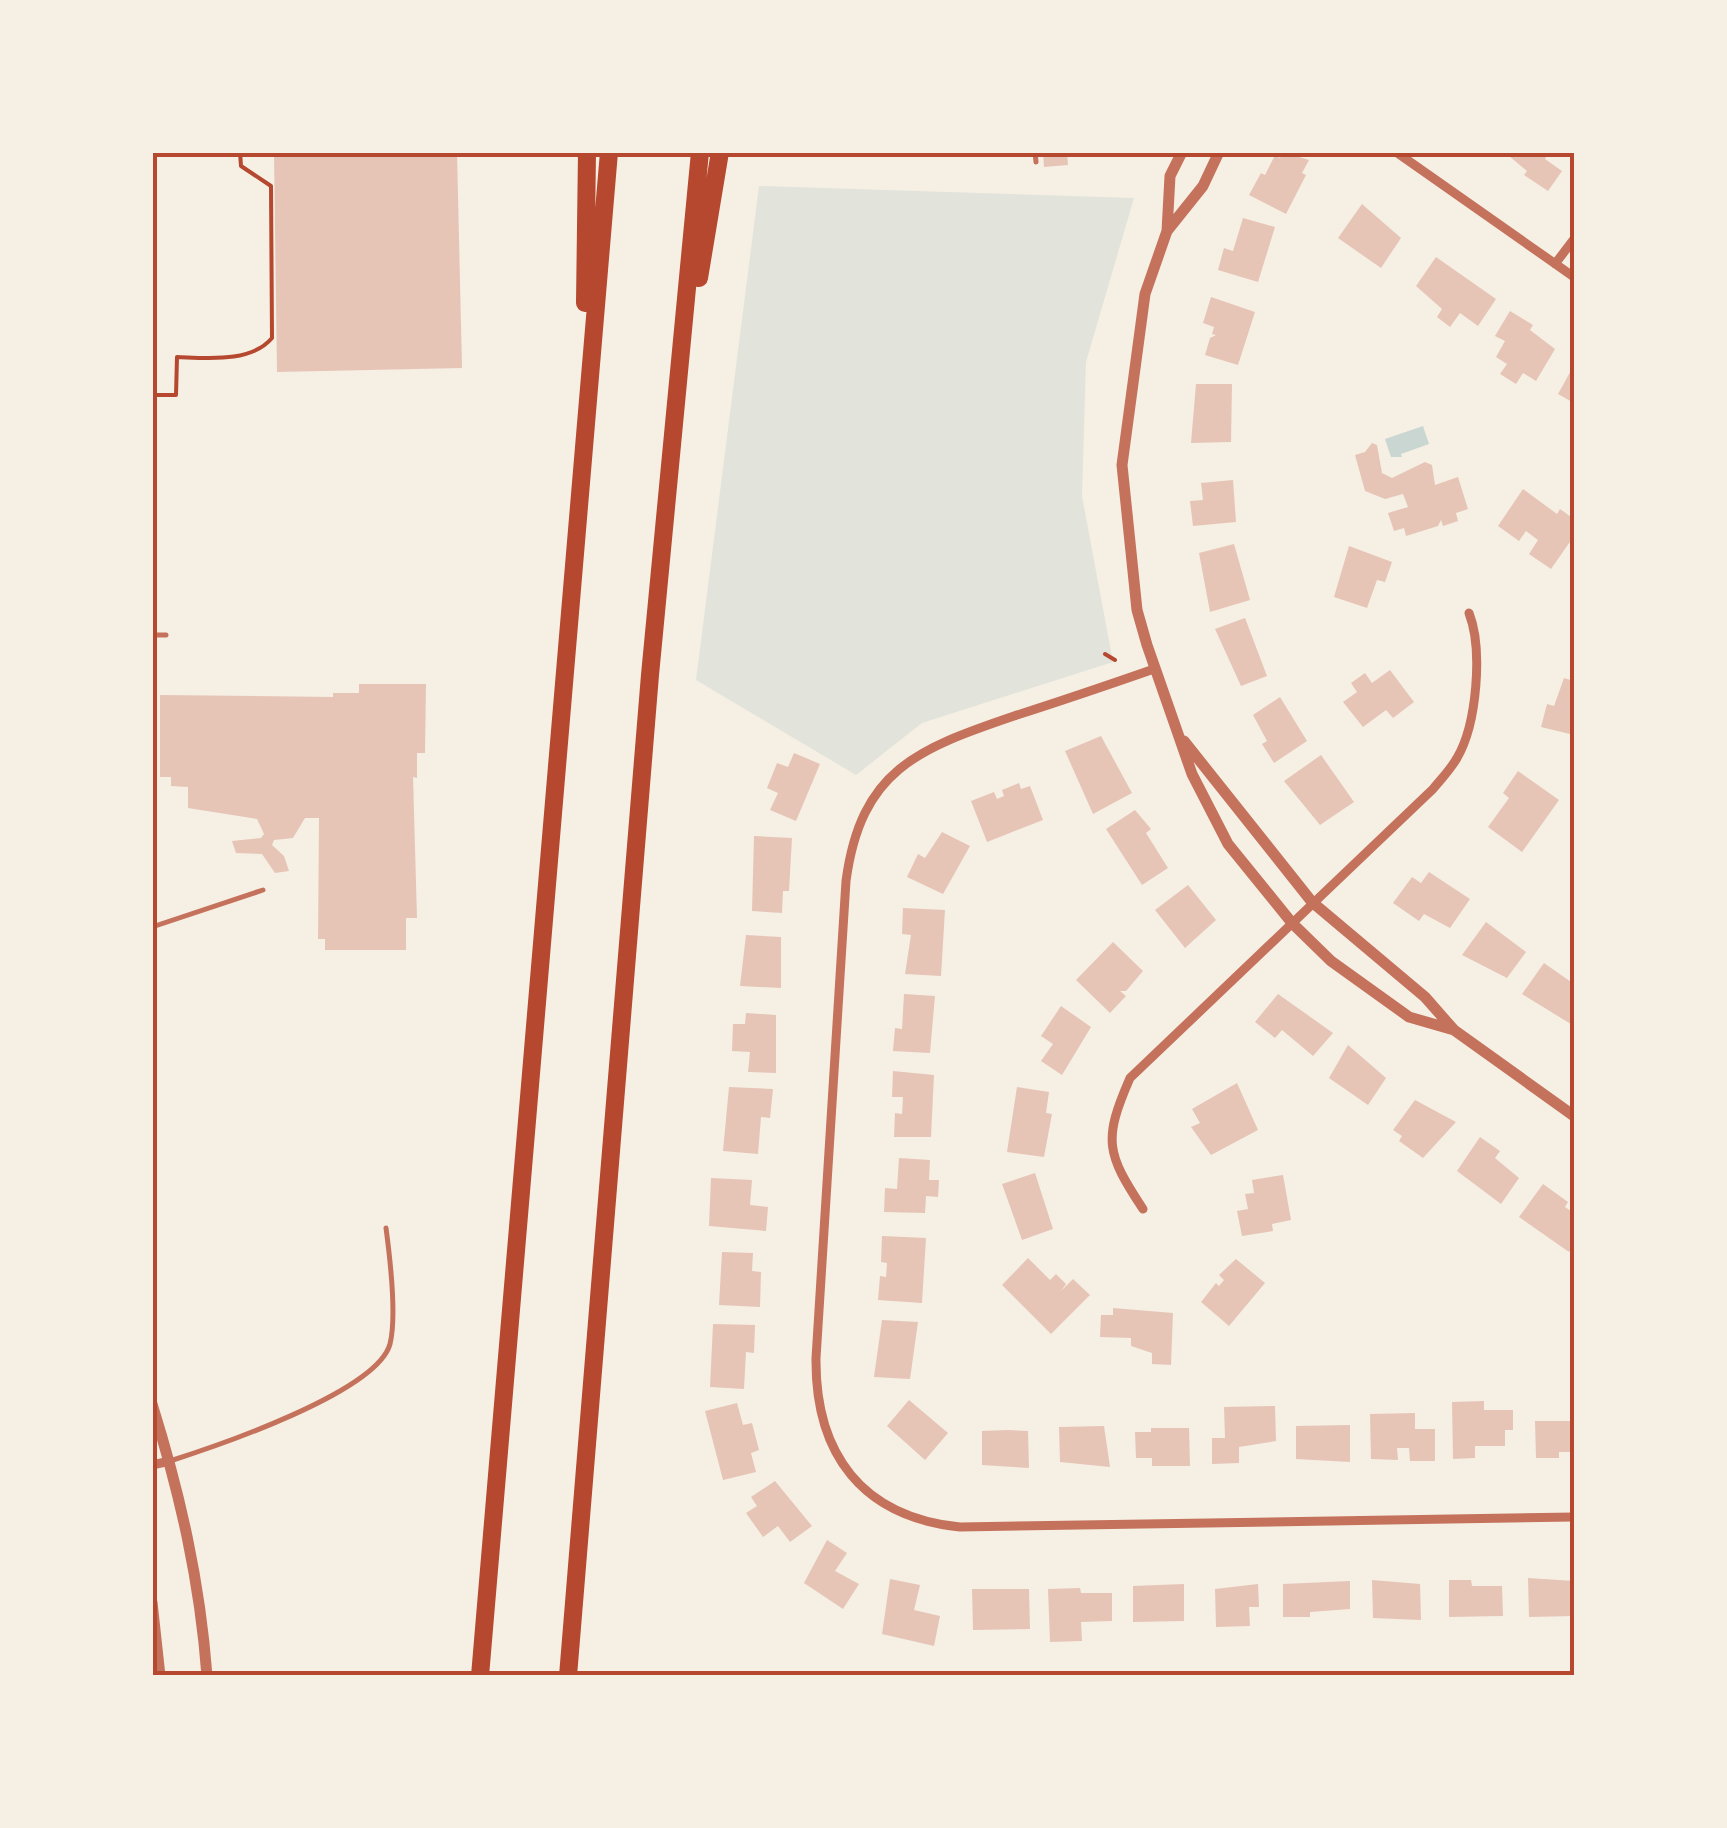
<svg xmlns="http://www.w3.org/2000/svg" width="1727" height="1828" font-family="'Fira Sans',sans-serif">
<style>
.green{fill:#e2e4dc}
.water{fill:#c9d6d2}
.building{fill:#e6c5b7}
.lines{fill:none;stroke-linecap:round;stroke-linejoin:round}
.path{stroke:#b5482f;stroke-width:4}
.service{stroke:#c5725c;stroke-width:5}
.minor{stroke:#c5725c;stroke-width:9}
.tertiary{stroke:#c5725c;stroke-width:11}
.motorway{stroke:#b5482f;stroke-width:18}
.neatline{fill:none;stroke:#b5482f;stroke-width:4}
</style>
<rect width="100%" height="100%" fill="#f6efe4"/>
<!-- green -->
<path class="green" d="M759 186 1134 198 1086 362 1082 496 1113 662 922 723 856 775 696 680Z"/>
<!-- water -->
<path class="water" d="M1423 426 1429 444 1401 454 1402 457H1391L1385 439Z"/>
<!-- building -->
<path class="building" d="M274 152H457L462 368 277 372Z
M1043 152H1067L1068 165 1044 167Z
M1283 152 1309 160 1302 173 1306 175 1286 214 1249 195 1261 173 1265 175 1275 155 1280 158Z
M1512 152H1549L1545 159 1562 171 1548 191 1524 175 1527 171 1509 156Z
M1362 204 1401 238 1381 268 1338 238Z
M1243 218 1275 227 1258 282 1218 270 1224 248 1233 251Z
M1436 257 1496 299 1478 326 1460 313 1450 327 1437 317 1442 309 1416 286Z
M1211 297 1255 312 1238 365 1205 355 1210 338 1216 335 1212 334 1214 327 1203 323Z
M1510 311 1533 325 1530 330 1555 349 1536 381 1523 373 1516 384 1500 374 1507 364 1496 357 1505 341 1495 336Z
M1574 365V403L1558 394Z
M1196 384H1232L1231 442 1191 443Z
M1372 443 1377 445 1382 473 1392 478 1425 462 1432 465 1435 485 1458 477 1468 509 1456 513 1458 521 1443 526 1441 520 1438 526 1406 536 1404 528 1394 531 1388 513 1408 507 1403 494 1385 499 1365 491 1355 455 1365 452Z
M1233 480 1236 522 1193 526 1190 501 1203 500 1201 483Z
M1523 489 1557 514 1560 509 1574 519V536L1551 569 1529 554 1538 540 1526 531 1519 541 1498 526Z
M1234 544 1250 600 1210 612 1199 553Z
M1349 546 1392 562 1385 582 1377 580 1367 608 1334 597Z
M1245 618 1267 676 1241 686 1215 629Z
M1390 670 1414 702 1393 718 1386 710 1363 727 1343 702 1357 692 1351 683 1365 673 1372 683Z
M1564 678 1574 681V735L1541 727 1547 704 1554 706Z
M359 684H426L425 753H417V778L413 777 417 918H406V950H325V939H318L319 818H305L293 838 274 840 272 845 284 856 289 871 275 873 262 854 236 853 232 841 261 838 264 834 257 819 188 808V787L171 786V777H160V695L333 697V693H359Z
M1280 697 1307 741 1274 763 1262 744 1267 741 1253 715Z
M1101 736 1132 793 1093 814 1065 751Z
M794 753 820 764 796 821 770 810 778 793 767 788 777 763 788 767Z
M1321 755 1354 802 1320 825 1284 781Z
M1518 771 1559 800 1522 852 1488 827 1509 798 1503 793Z
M1019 783 1021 789 1030 786 1043 820 987 842 971 801 994 792 997 799 1004 796 1002 790Z
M1135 810 1151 829 1146 833 1168 868 1142 885 1106 829Z
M942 832 970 846 943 894 907 877 918 854 925 858Z
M754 836 792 838 789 891H783L782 913 752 911Z
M1429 872 1470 899 1450 928 1424 914 1419 921 1393 903 1412 877 1421 883Z
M1188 885 1216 920 1185 948 1155 910Z
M903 908 945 910 941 976 905 974 911 935 902 934Z
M1486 922 1526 952 1507 978 1462 955Z
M746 935 781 937V988L740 986Z
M1113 942 1143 971 1126 991H1120L1126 996 1110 1013 1076 980Z
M1544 963 1574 984V1026L1522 994Z
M904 994 935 996 930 1053 893 1051 895 1028 902 1029Z
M1278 994 1333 1033 1313 1056 1282 1030 1275 1038 1255 1022Z
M1061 1006 1091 1027 1062 1075 1041 1061 1053 1044 1041 1036Z
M746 1013 776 1015V1073L748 1072 750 1052 732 1051 733 1024H745Z
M1348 1045 1386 1078 1368 1105 1329 1078Z
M893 1071 934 1075 931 1137H894L895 1113 902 1114 903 1097H892Z
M1237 1083 1258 1130 1211 1155 1191 1127 1200 1123 1192 1109Z
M729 1087 773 1089 770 1118 761 1117 758 1154 723 1151Z
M1017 1087 1049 1092 1046 1113 1052 1114 1044 1157 1007 1152Z
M1415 1100 1456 1122 1423 1158 1399 1141 1402 1136 1393 1130Z
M1480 1137 1500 1151 1495 1158 1519 1178 1501 1204 1457 1171Z
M899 1158 930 1160 929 1180H939L938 1197 926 1196 925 1213 884 1212 885 1188 897 1189Z
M1035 1173 1053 1229 1022 1240 1002 1184Z
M1283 1175 1291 1220 1272 1224 1273 1231 1242 1236 1237 1211 1248 1209 1245 1194 1254 1193 1252 1180Z
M711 1178 752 1180 750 1205 768 1207 766 1231 709 1226Z
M1543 1184 1568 1202 1565 1207 1574 1213V1244L1569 1252 1519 1217Z
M882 1236 926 1238 922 1303 878 1300 880 1276 886 1277 887 1263 881 1262Z
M722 1252 753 1253 752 1271 761 1272 760 1307 719 1305Z
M1028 1258 1050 1280 1056 1274 1066 1284 1061 1291 1073 1279 1090 1295 1051 1334 1002 1285Z
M1236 1259 1265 1283 1229 1326 1201 1302 1216 1283 1219 1286 1224 1280 1219 1275Z
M1113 1308 1173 1313 1171 1365 1152 1364V1353L1131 1346V1338L1100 1337 1101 1315H1113Z
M882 1320 918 1322 910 1379 874 1377Z
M713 1324 755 1325 754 1353 746 1352 744 1389 710 1387Z
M909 1400 948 1433 925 1460 887 1426Z
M1484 1401V1410H1513V1430H1505V1446H1475V1458L1453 1459 1452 1402Z
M737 1403 743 1425 752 1423 759 1450 751 1453 756 1472 723 1480 705 1411Z
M1275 1406 1276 1441 1239 1447V1463L1212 1464V1438H1225L1224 1407Z
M1415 1413V1429H1435V1461H1410L1409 1448H1397L1398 1460 1371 1459 1370 1414Z
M1535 1421H1574V1452H1559V1458H1536Z
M1350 1425V1462L1296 1459V1426Z
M1104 1426 1110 1467 1060 1462 1059 1427Z
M1151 1428H1189L1190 1466H1152V1458H1136L1135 1432H1151Z
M1008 1430 1028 1431 1029 1468 982 1465V1431Z
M775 1481 812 1526 790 1542 778 1526 763 1537 746 1513 757 1506 751 1497Z
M827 1540 847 1553 835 1571 859 1584 843 1609 804 1583Z
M1528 1578 1574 1581V1616L1529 1617Z
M890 1579 920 1585 914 1610 940 1616 934 1646 882 1634Z
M1372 1580 1420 1584 1421 1620 1373 1618Z
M1449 1580H1471L1472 1586H1502L1503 1616 1449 1617Z
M1350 1581V1609L1310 1612V1617H1283V1584Z
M1184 1584V1621L1133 1622V1586Z
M1258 1584 1259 1607H1249L1250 1626 1216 1627 1215 1589Z
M1080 1588 1081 1593H1112V1621L1081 1622 1082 1641 1050 1642 1048 1589Z
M972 1589H1029L1030 1629 973 1630Z"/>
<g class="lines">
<!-- path -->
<path class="path" d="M152 395H176L177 357C208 358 251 363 272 338L271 186 241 166 240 152
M1105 654 1115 660"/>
<!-- service -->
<path class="service" d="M1035 152 1036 162
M152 153 154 152
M152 635H166
M152 927 263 890
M170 1461C217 1446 377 1392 390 1344 397 1316 390 1258 386 1228"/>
<!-- minor -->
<path class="minor" d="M1396 152 1574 277
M1555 264 1574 239
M1154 669C1108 685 1061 701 1014 716 917 749 861 770 846 881L816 1358C815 1454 862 1517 960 1527L1574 1517
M1143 1209C1106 1153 1103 1140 1130 1078L1433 789C1441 779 1451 769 1457 758 1477 724 1483 649 1469 613
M152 1465 170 1461"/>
<!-- tertiary -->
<path class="tertiary" d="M1182 152 1170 176 1167 231 1145 294 1122 465 1137 610 1147 645 1192 774 1228 844 1292 923 1331 961 1409 1017 1454 1030
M1167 231 1203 186 1219 152
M1184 741 1312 902 1425 997 1454 1030 1574 1116
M152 1404C180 1494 200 1581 207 1676
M152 1602 160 1676"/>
<!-- motorway -->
<path class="motorway" d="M699 278 720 152
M585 303 587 152
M480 1676 609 152
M568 1676 650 675 700 152"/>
</g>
<!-- border -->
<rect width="1727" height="1828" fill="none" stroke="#f6efe4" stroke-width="310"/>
<rect x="155" y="155" width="1417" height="1518" class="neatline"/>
</svg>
